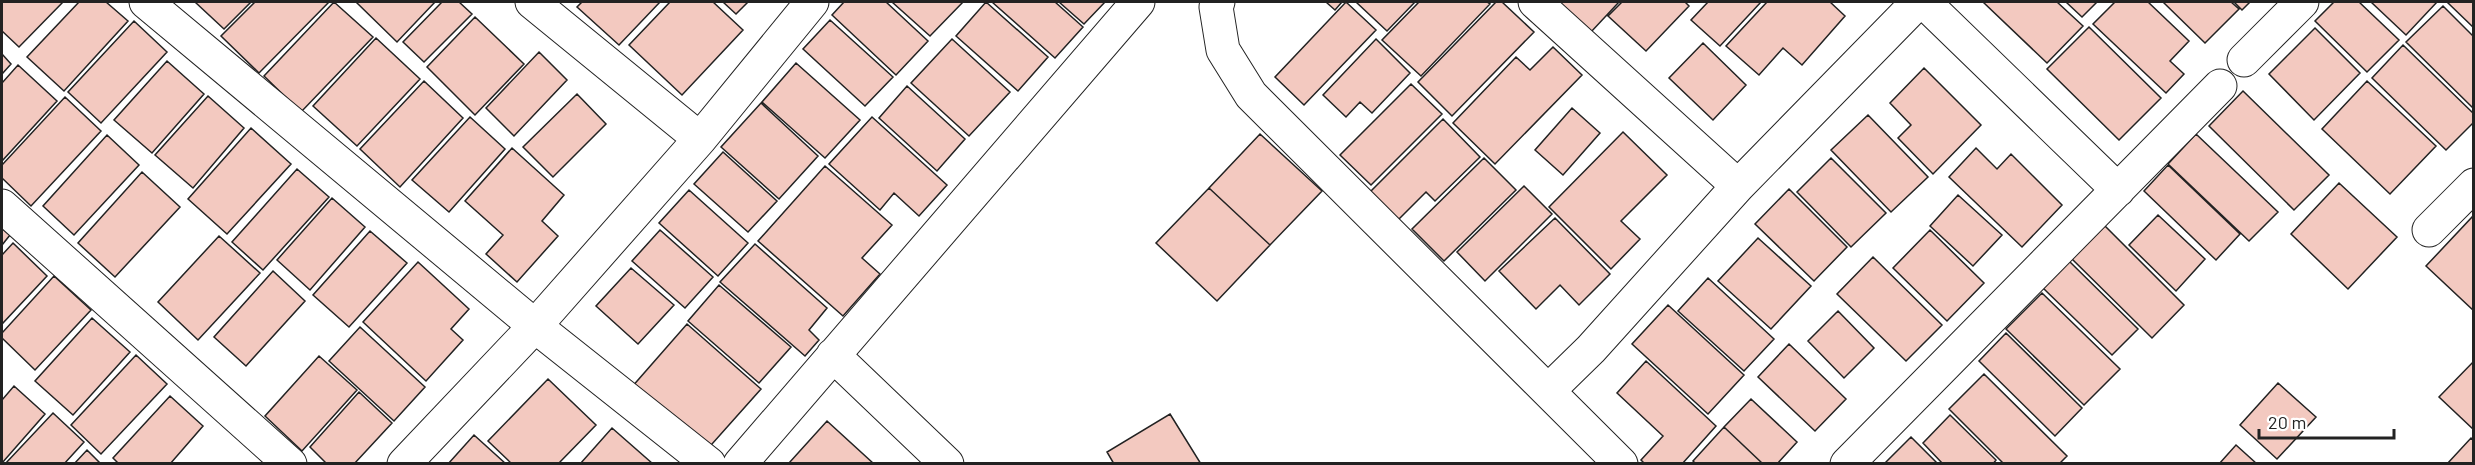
<svg xmlns="http://www.w3.org/2000/svg" width="2475" height="465" font-family="Barlow,sans-serif">
<style>
.building{fill:#f3c9c0;stroke:#222;stroke-width:1.5}
.lines{fill:none;stroke-linecap:round;stroke-linejoin:round}
.minor-casing{stroke:#222;stroke-width:35}
.minor{stroke:#fff;stroke-width:33}
</style>
<rect width="100%" height="100%" fill="#fff"/>
<!-- building -->
<path class="building" d="M2 2H63L19 47 2 31Z
M79 2H106L128 21 64 91 27 57Z
M195 2H251L224 29Z
M255 2H329L259 73 221 36Z
M334 2 373 37 301 112 264 76Z
M356 2H435L397 42Z
M442 2H459L472 14 424 62 403 42Z
M582 2H660L619 45 577 7Z
M670 2H713L743 30 682 95 629 45Z
M723 2H748L736 14Z
M844 2H886L928 41 896 75 832 15Z
M892 2H963L930 36Z
M986 2 1048 57 1018 91 956 36Z
M992 2H1055L1083 27 1055 58Z
M1059 2H1105L1084 24Z
M1326 2H1342L1335 10Z
M1346 2 1376 30 1304 105 1275 77Z
M1356 2H1415L1387 31Z
M1419 2H1487L1490 4 1421 76 1382 40Z
M1496 2H1502L1534 32 1452 116 1418 82Z
M1558 2H1619L1591 32Z
M1622 2H1685L1689 6 1646 51 1608 16Z
M1708 2H1761L1720 46 1691 20Z
M1767 2H1830L1845 16 1802 65 1783 48 1759 75 1726 46Z
M1983 2H2057L2083 26 2047 63Z
M2066 2H2097L2082 17Z
M2115 2H2148L2189 41 2170 61 2184 74 2166 93 2093 24Z
M2163 2H2231L2239 9 2205 43Z
M2234 2H2250L2242 10Z
M2334 2H2359L2399 40 2367 72 2315 21Z
M2371 2H2437L2406 35Z
M2447 2H2474V28Z
M2443 6 2474 37V109L2406 42Z
M475 17 524 64 475 115 427 67Z
M830 20 893 77 865 106 803 49Z
M134 21 167 52 101 123 68 92Z
M2089 27 2161 98 2119 140 2047 69Z
M2315 28 2360 73 2314 120 2269 74Z
M376 38 420 79 357 146 313 106Z
M952 39 1010 92 969 136 911 83Z
M1376 39 1410 73 1372 113 1360 102 1346 117 1323 95Z
M1703 43 1746 85 1713 120 1669 78Z
M2403 45 2474 114V122L2446 150 2372 78Z
M1553 47 1582 75 1495 164 1453 123 1516 57 1530 70Z
M539 52 567 80 514 136 486 108Z
M2 54 11 64 2 74Z
M167 61 204 94 152 153 114 120Z
M796 63 860 120 825 158 762 102Z
M18 65 57 101 2 161V83Z
M1924 68 1981 125 1933 174 1898 138 1911 125 1890 103Z
M424 81 463 118 400 187 360 149Z
M2367 81 2436 146 2390 194 2322 129Z
M1411 84 1442 114 1371 185 1340 155Z
M907 86 965 139 937 171 879 118Z
M2243 91 2329 175 2294 210 2209 126Z
M577 94 606 124 553 177 523 147Z
M208 96 244 128 193 188 155 155Z
M65 97 101 131 31 206 2 178V165Z
M761 103 818 156 779 199 721 147Z
M1572 108 1600 133 1563 175 1535 150Z
M1868 115 1928 177 1891 212 1831 150Z
M470 117 505 149 449 212 412 180Z
M872 117 947 185 919 216 894 193 880 210 829 164Z
M1443 119 1480 157 1435 201 1426 192 1396 222 1368 194Z
M251 128 291 164 227 234 188 199Z
M1623 132 1667 175 1621 221 1640 239 1611 269 1549 207Z
M1260 134 1322 191 1270 245 1209 188Z
M2196 134 2278 212 2249 241 2168 164Z
M107 135 139 165 74 235 43 206Z
M512 148 564 195 542 221 558 236 517 282 486 254 503 235 465 201Z
M1976 148 1997 169 2011 154 2062 205 2022 247 1949 177Z
M723 152 777 201 748 232 694 184Z
M1484 158 1516 190 1444 261 1412 229Z
M1831 158 1886 213 1851 247 1797 192Z
M2168 165 2240 234 2216 260 2144 191Z
M825 166 892 225 862 258 880 274 843 316 758 241Z
M297 169 329 197 263 270 232 242Z
M142 172 180 207 115 277 78 243Z
M2339 183 2397 237 2348 289 2291 234Z
M1524 186 1552 214 1485 281 1457 252Z
M1209 188 1270 245 1217 301 1156 243Z
M1789 189 1847 247 1814 281 1755 224Z
M689 190 748 243 718 276 659 223Z
M1958 195 2002 235 1973 266 1930 226Z
M332 198 365 227 310 290 277 260Z
M2158 215 2205 259 2176 291 2129 245Z
M2474 215V311L2426 266Z
M1555 218 1610 274 1579 305 1560 285 1536 309 1499 271Z
M2103 224 2184 305 2152 338 2070 257Z
M2 228 10 235 2 245Z
M660 230 713 277 685 308 632 261Z
M1930 230 1984 283 1947 321 1893 268Z
M370 231 407 263 349 327 313 295Z
M219 236 260 273 198 340 158 302Z
M1758 238 1811 286 1771 329 1718 281Z
M13 243 47 276 2 324V255Z
M755 244 827 308 809 330 819 340 805 356 720 282Z
M1873 257 1942 325 1906 361 1837 294Z
M2069 261 2138 329 2112 355 2043 288Z
M418 262 469 309 451 329 463 340 426 381 363 322Z
M631 268 674 305 638 344 596 306Z
M273 271 305 301 246 366 214 337Z
M54 276 91 310 35 370 2 338V333Z
M1708 278 1774 339 1744 371 1678 311Z
M719 285 791 347 759 383 688 321Z
M2042 293 2120 369 2084 405 2006 329Z
M1668 305 1744 375 1708 414 1632 344Z
M1838 311 1874 348 1844 378 1808 341Z
M92 318 130 352 73 415 35 381Z
M687 324 761 389 704 453 631 388Z
M360 327 425 387 394 421 329 361Z
M2006 333 2082 408 2055 436 1979 361Z
M1789 344 1846 399 1815 431 1758 377Z
M136 355 167 384 101 454 71 425Z
M319 356 357 390 302 451 265 416Z
M1646 361 1716 426 1682 464H1645L1641 460 1663 436 1617 393Z
M2474 361V430L2439 397Z
M1984 374 2067 456 2059 464H2004L1949 409Z
M548 379 596 425 558 464H512L488 441Z
M2278 383 2316 417 2277 459 2240 425Z
M14 386 45 414 2 463V400Z
M359 392 392 423 354 464H327L310 447Z
M170 396 203 426 170 464H119L113 458Z
M1751 399 1797 442 1777 464H1763L1724 427Z
M53 413 84 442 64 464H5Z
M1170 414 1201 464H1114L1107 452Z
M1950 415 1996 460 1993 464H1943L1923 443Z
M827 421 874 464 789 463Z
M1724 427 1763 464H1696L1693 461Z
M612 428 653 464H580Z
M474 435 506 464H448Z
M1911 437 1938 464H1884Z
M2471 438 2474 441V464H2447Z
M2236 445 2257 464H2219Z
M87 450 101 464H74Z"/>
<g class="lines">
<defs>
<path id="minor" d="M146 2 535 326 709 464
M532 2 700 139
M1218 2 1216 7 1223 50 1251 95 1621 464
M1535 2 1738 186
M1924 2 2118 190
M2244 60 2302 2
M2 206 290 464
M2429 230 2474 185
M833 355 947 464
M1548 391 1591 349 1738 186 1918 2
M404 464 535 326 700 139 812 2
M740 464 1138 2
M1847 464 2220 86"/>
</defs>
<!-- minor casing -->
<use href="#minor" class="minor-casing"/>
<!-- minor -->
<use href="#minor" class="minor"/>
</g>
<!-- border -->
<rect width="2475" height="465" fill="none" stroke="#222222" stroke-width="6"/>
<!-- scale -->
<path d="M2259 429v9h135v-9" fill="none" stroke="#222222" stroke-width="3"/>
<text x="2268" y="429" font-size="18" fill="#222222" stroke="#ffffff" stroke-width="4.5" paint-order="stroke">20 m</text>
</svg>
